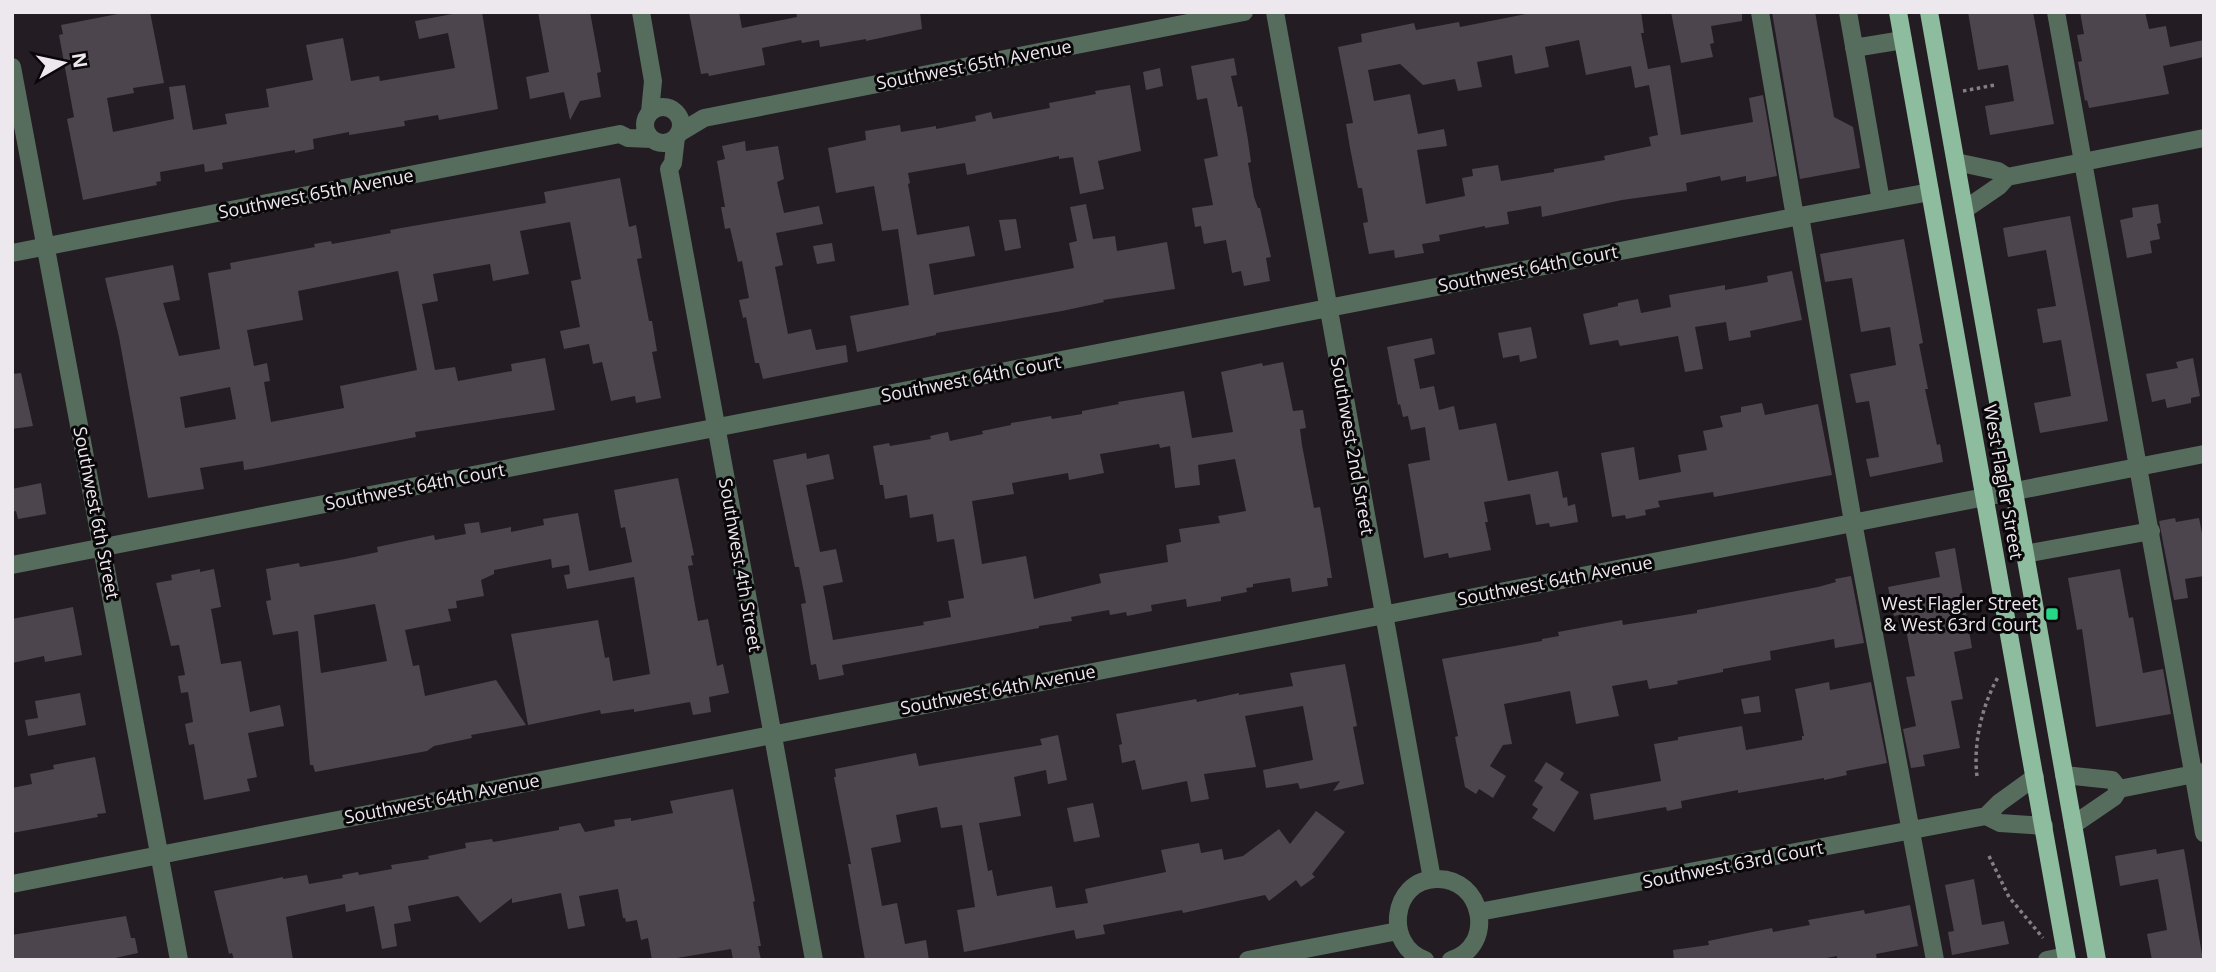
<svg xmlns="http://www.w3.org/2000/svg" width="2216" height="972" font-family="'Open Sans',sans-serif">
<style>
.building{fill:#4d454e;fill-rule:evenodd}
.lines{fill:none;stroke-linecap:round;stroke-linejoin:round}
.path{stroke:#857f85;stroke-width:3.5;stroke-dasharray:3.5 3.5;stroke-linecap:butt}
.minor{stroke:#566d5e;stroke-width:18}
.major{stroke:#8dbc9e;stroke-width:18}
.poi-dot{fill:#26d886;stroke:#0a070a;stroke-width:2.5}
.labels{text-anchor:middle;stroke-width:6;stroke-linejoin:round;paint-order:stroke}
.street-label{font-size:18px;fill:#ede8ed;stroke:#0a070a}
.poi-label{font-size:18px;fill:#ede8ed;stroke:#0a070a;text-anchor:end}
</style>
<rect width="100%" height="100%" fill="#231c23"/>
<!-- building -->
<path class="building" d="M128 12H150L164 83 133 88 134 93 107 98 113 132 174 119 169 87 185 85 193 130 227 124 225 114 269 107 266 89 313 80 306 45 343 38 351 81 379 76 380 81 455 68 448 33 419 39 415 21 463 12H482L498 109 439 120 438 115 404 121 405 126 349 135V132L313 139 314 149 295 153V150L222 163 223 169 205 172 204 164 160 172 161 181 156 182 157 185 83 200 67 119 74 117 59 35 63 34 61 25Z
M538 12H590L601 72 597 73 601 97 580 101 570 120 564 92 530 99 526 77 549 72Z
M689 12H739L742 28 797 17 796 12H920L922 29 866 41V39L820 47 819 40 802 43 801 40 762 48 765 65 709 76 708 73 701 74Z
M1536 12H1641L1644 33H1641L1648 69 1670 65 1681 135 1753 122 1749 98 1763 95 1777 176 1746 182V176L1721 181 1720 176 1686 183 1687 191 1622 200 1542 217 1541 206 1507 212 1509 224 1485 228V226L1439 235 1440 241 1422 244 1424 253 1395 258 1394 250 1369 254 1363 223 1368 222 1362 188H1358L1350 148 1346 124 1353 123 1338 47 1362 42 1361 34 1414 23 1416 30 1459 22 1460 27ZM1579 40 1586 75 1631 66 1635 88 1649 85 1658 135 1649 137 1651 146 1604 156 1605 160 1554 169V172L1501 181 1498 165 1472 169 1473 176 1462 178 1465 196 1426 204 1417 150 1447 146 1444 129 1418 134 1410 94 1374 101 1368 70 1400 64 1423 85 1455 79 1458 91 1482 87 1477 62 1512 55 1515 74 1549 67 1545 47Z
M1671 12H1742V21L1711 26 1714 43 1710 44 1713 57 1681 63Z
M1772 12H1815L1834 117 1853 127 1860 168 1800 179Z
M1968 12H2033L2054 124 1990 135 1985 106 2014 101 2008 65 1978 70Z
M2080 12H2145L2149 29 2166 26 2170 47 2204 40V57L2163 66 2169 94 2089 108 2087 100 2085 101 2078 62 2082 61 2077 35 2084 34Z
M1234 58 1237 75 1231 76 1238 107 1242 106 1248 140 1251 162 1248 163 1254 197 1258 208H1260L1271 257 1266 258 1270 281 1244 286 1241 271 1232 273 1226 240 1204 244 1201 226 1195 227 1192 208 1213 205 1204 159 1218 156 1207 98 1197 100 1191 66Z
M1160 68 1163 86 1146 90 1143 72Z
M1130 85 1141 151 1098 161 1104 189 1080 194 1073 157 1059 159V156L967 175 965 163 908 173 910 183 908 184 917 235 969 226 975 256 929 264 934 295 1074 268 1069 243 1077 241 1070 207 1086 204 1093 239 1115 236 1117 251 1167 242 1175 289 1103 300 1104 302 1062 311 936 333V335L857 352 850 316 909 305 898 229 882 231 874 186 836 193 828 148 866 140 865 131 900 125 901 132 936 126V129L976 121 975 116 991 112 993 119 1050 108 1049 103 1096 94 1095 91Z
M745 141 746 151 778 146 784 179 777 182 784 213 819 206 823 224 776 233 783 265 775 267 788 334 811 329 816 350 846 345 848 362 763 379 759 363H755L746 317 743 318 739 300 749 298 742 261 738 262 730 228 725 229 721 207H725L717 161 725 159 722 146Z
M620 178 629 227 636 225 642 258 637 259 649 321H652L657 351 652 352 661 398 636 403 635 396 611 401 602 362 593 364 589 344 564 349 560 331 580 327 571 281 581 279 570 222 520 231 529 274 493 281 490 264 433 274 438 301 422 304 435 370 455 367 458 381 512 371 511 364 545 358 555 410 415 432 416 437 257 468 244 470 243 461 200 468 204 489 148 498 119 337 105 278 173 265 180 300 163 303 179 356 220 349 208 273 231 269 230 263 315 247 314 244 331 241 332 244 391 233 390 230 407 227 546 203 544 192ZM398 271 417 370 340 386 344 408 271 422 264 382 270 381 267 363 254 366 247 330 303 320 298 291ZM230 387 236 419 185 428 180 397Z
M2158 204 2161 223 2157 224 2160 239 2150 241 2152 253 2127 258 2120 220 2133 217 2132 208Z
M2070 216 2108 421 2040 433 2034 403 2071 396 2061 340 2043 343 2037 309 2056 306 2046 250 2008 257 2003 228Z
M1016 219 1021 248 1005 251 999 220Z
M1904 239 1923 343 1919 344 1928 389H1925L1937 445 1940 444 1943 462 1870 477 1866 459 1879 457 1869 401 1856 403 1850 374 1896 365 1890 327 1861 332 1852 278 1825 282 1820 254Z
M832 243 835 261 817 264 813 246Z
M1792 271 1802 320 1750 331 1751 337 1729 341 1726 322 1695 327 1703 369 1685 372 1678 336 1620 346 1618 340 1590 345 1583 314 1618 306V303L1638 299 1641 313 1671 307 1669 295 1725 285V290L1768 282 1767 276Z
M1531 327 1537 358 1520 362 1519 355 1503 358 1498 333Z
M1432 338 1435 354 1414 359 1420 389 1434 386 1439 410 1454 406 1459 430 1496 423 1508 481 1558 471 1563 498 1567 497 1568 506 1575 504 1578 522 1550 527 1549 523 1536 525 1530 494 1484 502 1488 522H1485L1491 550 1449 558 1448 553 1424 558 1408 464 1430 460 1425 427 1411 430 1408 416 1403 417 1400 404 1398 405 1387 347Z
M2193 358 2200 396 2191 398V403L2167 408 2165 399 2152 402 2146 374 2178 368 2176 362Z
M1283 362 1293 411 1303 410 1306 428 1300 429 1302 445 1314 508 1320 507 1325 535 1332 578H1327L1328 586 1292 592 1290 578 1253 584V587L1246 588 1247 592 1221 597V601L1187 607 1186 599 1151 605 1152 611 1127 616 1126 612 1110 615 1109 610 1071 617 1072 621 1039 626V628L842 665 844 675 819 680 816 664 811 665 801 604 806 603 799 567H795L773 460 806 453 807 459 829 454 834 479 806 485 820 552 836 549 843 582 823 586 833 640 924 625 923 622 951 617 948 601 964 598 954 539 937 542 933 514 910 518 907 495 885 499 883 485H880L873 446 889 443 890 446 931 439 930 436 948 432 950 441 983 434 982 431 1011 425V423L1051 416 1052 419 1082 414V411L1119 404 1118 402 1184 391 1192 438 1233 432 1221 372 1262 363 1263 366ZM1159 444 1160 448 1170 446 1175 488 1200 485 1198 465 1235 459 1246 511 1218 516 1220 523 1179 529 1181 542 1166 545 1168 562 1099 574 1101 583 1034 599 1026 556 982 564 972 501 1014 494 1012 483 1068 473 1069 480 1104 473 1100 454Z
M21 373 33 426 12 429V374Z
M1762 403 1765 415 1818 404 1832 475 1714 497 1713 492 1658 501 1660 507 1645 510 1646 515 1626 519 1625 515 1612 517 1601 453 1634 447 1639 480 1681 472 1678 455 1707 450 1703 431 1723 427 1720 416 1741 412V407Z
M678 478 694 555 691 556 693 565 688 566 698 621 708 619 717 666 723 664 729 693 709 697 711 712 693 715 690 702 634 712V709L601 714 600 710 528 725 511 634 598 620 605 658 609 657 613 681 650 674 634 577 567 589 564 575 570 574 569 565 552 568 551 559 494 570V574L481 580 484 596 456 601 457 608 448 609 451 621 405 630 413 666 419 665 425 696 496 680 526 725 471 735 472 738 434 746 427 751 315 772 313 765H310L298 631 273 635 266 601 271 600 266 569 299 563 300 567 345 559 378 552 377 547 434 535 435 540 466 534 464 524 479 522 481 533 511 527V532L544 525 543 519 578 513 589 571 632 562 625 527 621 528 614 490ZM375 604 387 661 321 673 314 615Z
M41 483 46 514 18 519 16 511 12 512V489Z
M2175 518 2176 522 2199 518 2204 543V576L2185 579 2188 598 2174 600 2159 521Z
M1955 548 1972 648 1954 652 1963 699 1951 701 1960 748 1923 755 1925 766 1911 768 1903 729 1916 726 1906 677 1915 676 1903 614 1894 616 1888 587 1940 577 1935 552Z
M200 569V572L214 569 221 607 211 609 221 664 241 661 250 712 280 705 284 726 248 733 257 777 247 779 250 791 204 800 194 744 189 745 185 724 193 722 188 692 181 693 178 676 185 675 179 645 171 646 156 583 172 580 171 575Z
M2120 569 2129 618 2133 617 2143 673 2163 669 2171 714 2096 727 2082 629 2077 630 2068 578Z
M1851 576 1864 643 1835 648 1834 639 1770 651 1771 660 1723 669V672L1677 681 1678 684 1649 689 1647 680 1612 686 1619 716 1586 722 1576 724 1570 691 1504 704 1512 744 1503 745 1490 766 1506 776 1493 798 1479 789 1476 794 1465 787 1455 737 1458 736 1442 659 1542 641V639L1559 636 1558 632 1622 620 1623 625 1697 613V610L1818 587 1836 582 1835 579Z
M73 607 82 655 45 662 44 656 12 663V619Z
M1345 664 1357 726 1353 727 1364 784 1333 791 1340 781 1300 789 1298 783 1266 788 1263 770 1313 760 1303 706 1245 716 1256 767 1204 774 1209 799 1191 802 1187 781 1142 790 1135 760 1122 763 1119 745 1122 744 1116 714 1196 699 1197 702 1239 693V695L1293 686 1290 673Z
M1829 682 1830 690 1871 682 1887 763 1846 771 1847 775 1824 780V778L1738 793V790L1681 801 1682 808 1667 811 1666 807 1594 820 1590 794 1661 781 1654 744 1678 740V737L1742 726 1746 750 1802 740V736H1804L1795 689Z
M80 693 86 725 28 736 25 720 38 718 35 701Z
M1759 696 1761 712 1744 714 1741 699Z
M1058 735 1067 780 1048 784 1046 770 1014 777 1021 816 979 823 988 871 992 870 997 896 1052 886 1056 908 1088 903 1085 889 1166 872 1161 850 1199 843 1201 853 1222 849 1224 860 1243 856 1279 829 1290 844 1316 811 1345 832 1312 874 1315 877 1301 887 1296 880 1269 901 1265 895 1183 913 1182 910 1103 925 1105 934 1076 939 1074 930 964 952 957 910 975 907 962 825 941 828 937 807 896 815 901 842 871 848 882 906 897 903 905 944 926 940 929 960H865L848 864H851L834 777H836L835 769 916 753 919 766 1042 745 1040 739Z
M95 757 106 813 97 814 98 817 12 833V788L32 784 30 774 54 769 53 765Z
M1546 762 1564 773 1560 780 1579 792 1554 832 1532 818 1538 809 1532 805 1543 787 1534 781Z
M733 789 755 901 753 902 761 946H758L761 960H733L731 949 665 960H652L648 938 641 940 637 920 626 922 625 918H623L618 889 579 896 585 926 568 929 561 893 512 903V898L480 923 458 896 408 906 411 921 394 924 397 946 382 949 374 906 346 912 345 904 286 917 293 960H234L232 953 229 954 214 891 283 877V879L307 875 309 884 343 878 342 875 358 872 359 875 392 869 391 865 429 859 428 856 466 848 465 843 492 839 493 842 559 830V827L580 823 585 832 615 826 614 820 631 818V821L673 813 670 801Z
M1093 803 1100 837 1074 842 1067 808Z
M2156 849 2157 854 2184 849 2203 960H2152L2147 934 2167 930 2158 879 2120 886 2115 856Z
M1974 879 1982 925 2004 921 2009 944 1952 955 1948 932 1954 931 1945 885Z
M1910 905 1918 946 1876 954 1877 960H1837V956L1816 960H1674L1673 950 1709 945 1708 941 1772 928 1773 932 1810 925 1808 920 1864 910 1865 914Z
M126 916 131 938H135L138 953 106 960H12V935Z"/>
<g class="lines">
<!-- path -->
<path class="path" d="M1963 91 1995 85
M1977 776C1973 743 1982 706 1998 677
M1989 856 2009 897 2043 938"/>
<!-- minor -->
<path class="minor" d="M641 12 653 81 650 112
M1275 12 1432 879
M1760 12 1795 217
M1848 12 1881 201
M2056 12 2204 833
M1854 48 1903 40
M12 67 179 960
M645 125a18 18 0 1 1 36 0a18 18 0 1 1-36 0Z
M679 133 704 118 1244 12
M676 137 673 163 669 169 814 960
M1956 162 1998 171 2007 177
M1964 210 1999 186 2007 177 2204 138
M1800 216 1853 522 1935 960
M12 253 620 134 628 138 652 139
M2025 554 2151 531
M12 565 1800 216 1930 192
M2064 775 2112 780 2119 789
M1986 816 2000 823 2044 826
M2073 825 2114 797 2119 789 2204 772
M12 884 2204 454
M1479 912 1986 816 1999 803 2035 777
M1248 960 1398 931
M1425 960C1384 946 1391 880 1436 879 1483 877 1497 946 1451 960
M2047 960 2066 956"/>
<!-- major -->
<path class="major" d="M1898 12 2067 960
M1929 12 2097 960"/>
</g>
<!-- markers -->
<rect class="poi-dot" x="2045" y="607" width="14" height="14" rx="3.5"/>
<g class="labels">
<!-- street labels -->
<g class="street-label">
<text transform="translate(974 65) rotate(-11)" y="6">Southwest 65th Avenue</text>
<text transform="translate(316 194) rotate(-11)" y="6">Southwest 65th Avenue</text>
<text transform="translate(1528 269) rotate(-11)" y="6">Southwest 64th Court</text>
<text transform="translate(971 379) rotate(-11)" y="6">Southwest 64th Court</text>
<text transform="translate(1352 446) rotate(80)" y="6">Southwest 2nd Street</text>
<text transform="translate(2003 482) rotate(80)" y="6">West Flagler Street</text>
<text transform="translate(415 487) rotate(-11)" y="6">Southwest 64th Court</text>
<text transform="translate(96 513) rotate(79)" y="6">Southwest 6th Street</text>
<text transform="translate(740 565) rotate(80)" y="6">Southwest 4th Street</text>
<text transform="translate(1555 581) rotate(-11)" y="6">Southwest 64th Avenue</text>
<text transform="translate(998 690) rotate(-11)" y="6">Southwest 64th Avenue</text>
<text transform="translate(442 799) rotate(-11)" y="6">Southwest 64th Avenue</text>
<text transform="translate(1733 865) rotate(-11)" y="6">Southwest 63rd Court</text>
</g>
<!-- poi labels -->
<g class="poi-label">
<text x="2038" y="610">West Flagler Street<tspan x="2038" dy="21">&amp; West 63rd Court</tspan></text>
</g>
</g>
<!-- border -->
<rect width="2216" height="972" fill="none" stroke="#ede8ed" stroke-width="28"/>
<!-- north arrow -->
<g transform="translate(63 63) rotate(81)" stroke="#0a070a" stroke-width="5" paint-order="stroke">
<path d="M0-5L12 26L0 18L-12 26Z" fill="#ede8ed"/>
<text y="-10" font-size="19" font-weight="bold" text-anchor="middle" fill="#ede8ed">N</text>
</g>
</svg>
